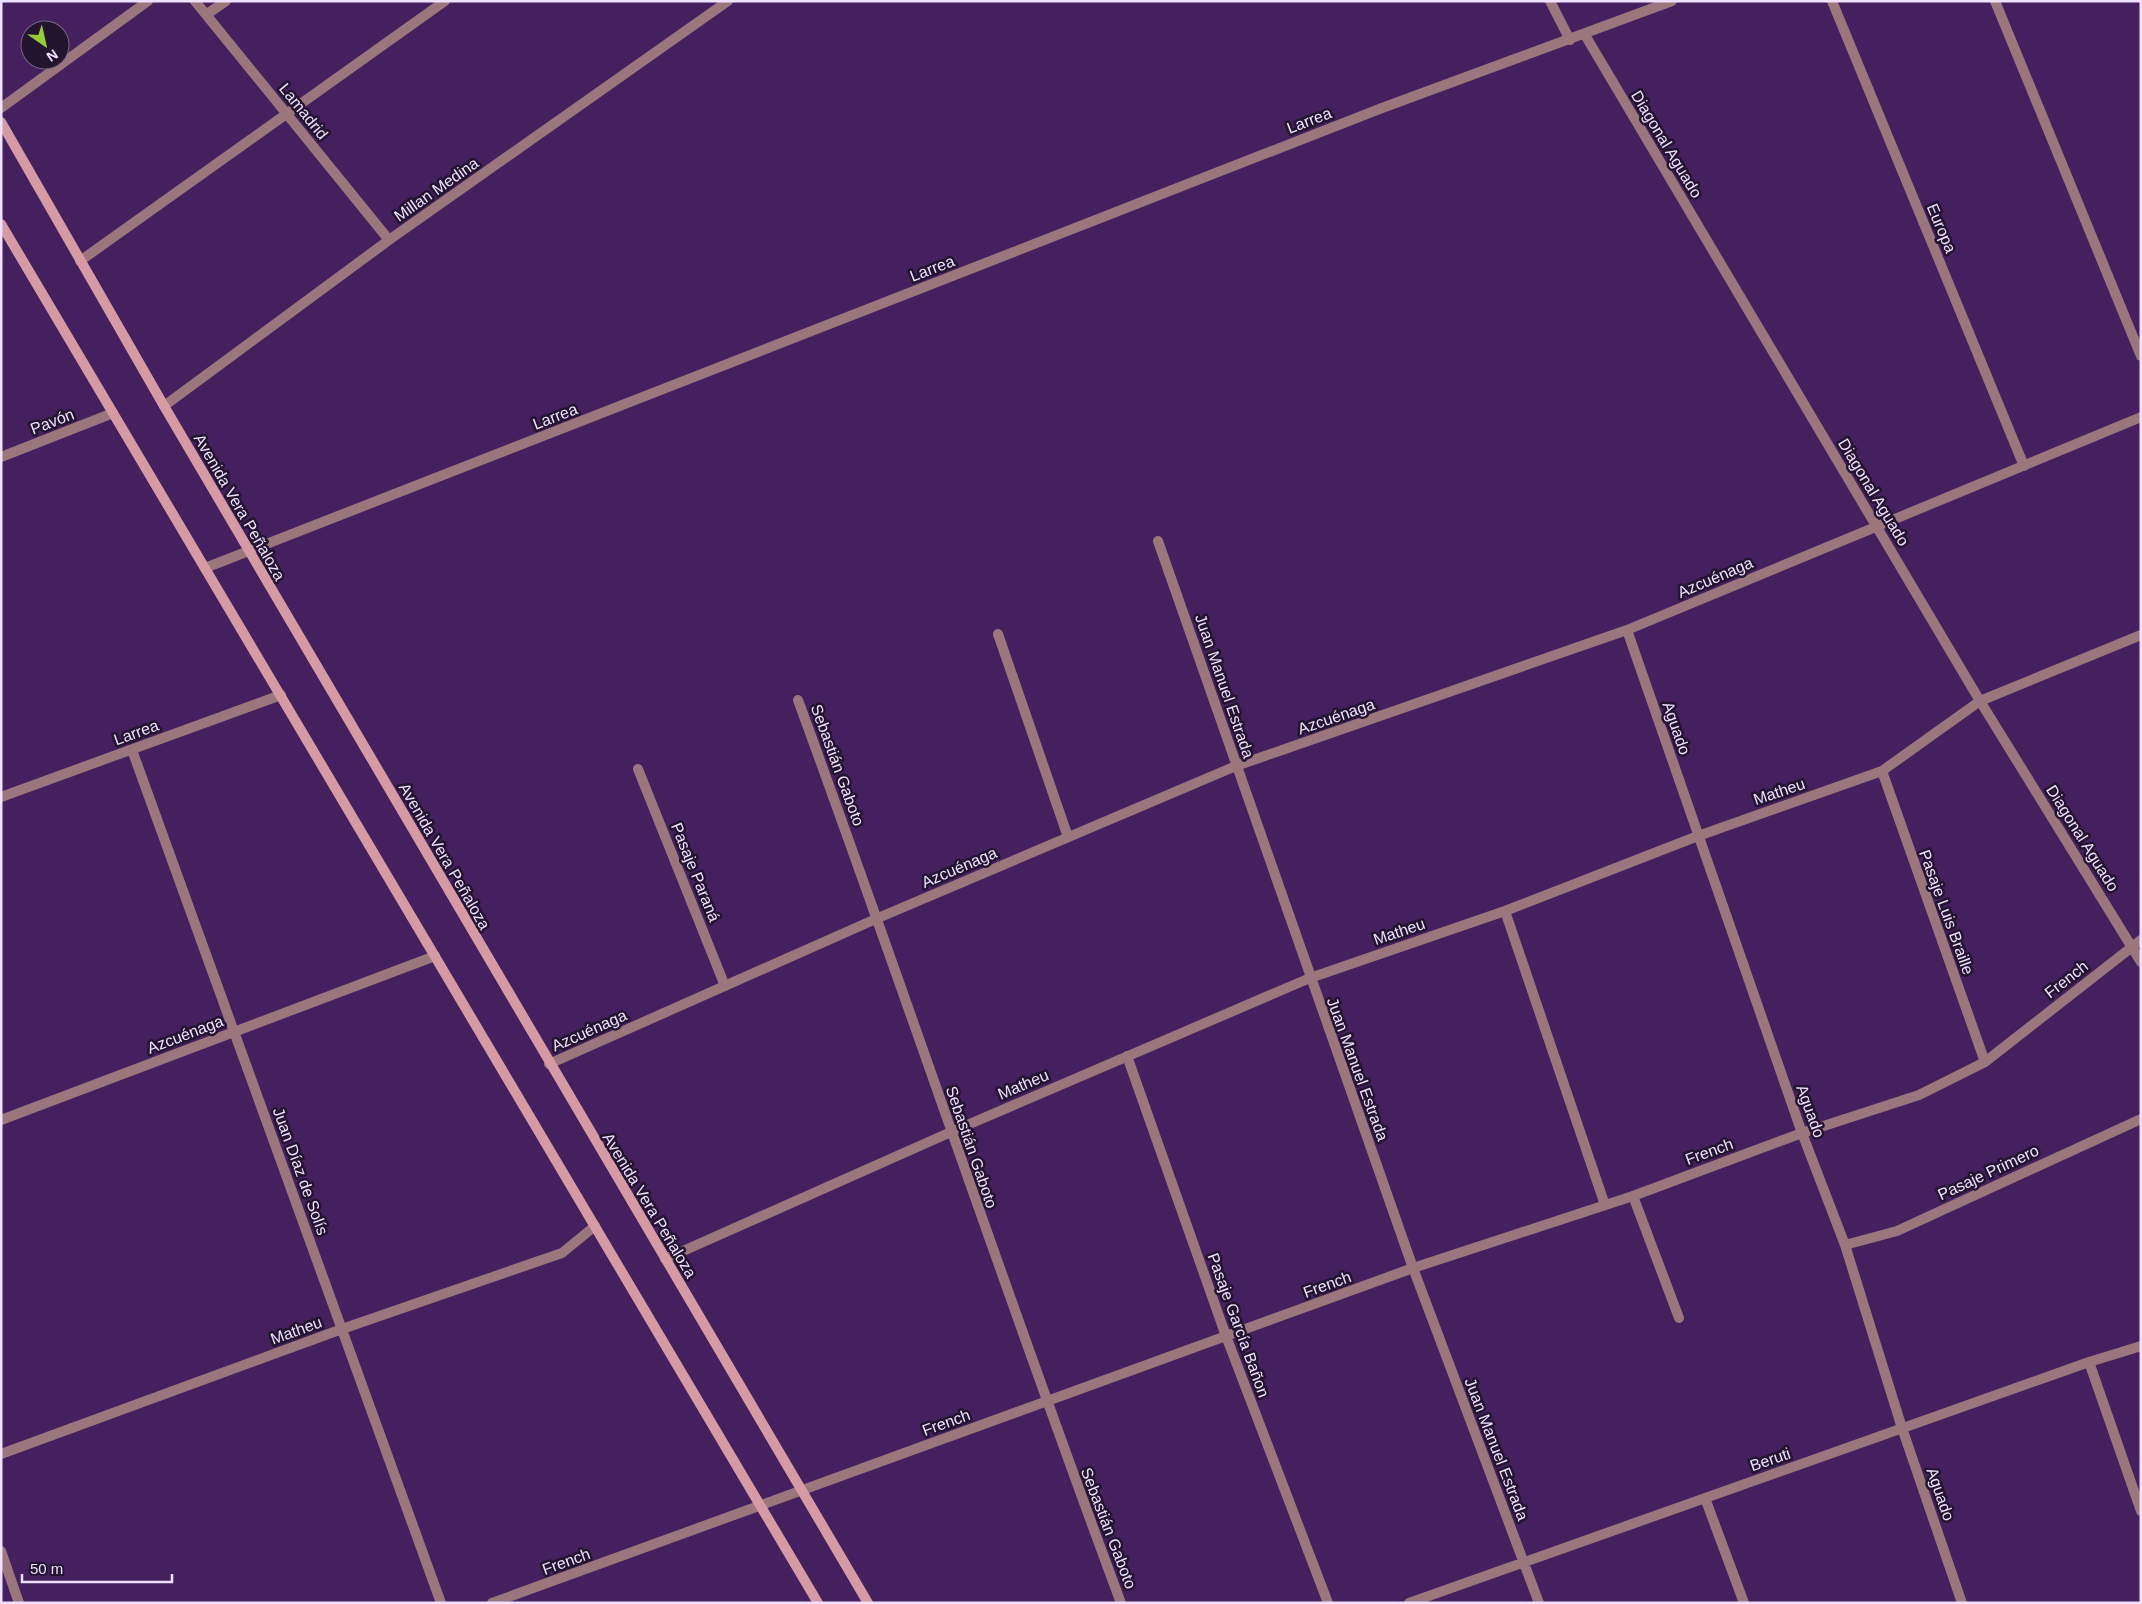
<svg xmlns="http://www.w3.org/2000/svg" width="2142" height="1604" font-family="Arial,sans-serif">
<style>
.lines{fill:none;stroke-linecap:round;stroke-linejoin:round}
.lane{stroke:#9b767c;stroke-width:10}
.street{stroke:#9b767c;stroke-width:10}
.secondary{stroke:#d59aa4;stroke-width:10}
.labels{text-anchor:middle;stroke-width:5;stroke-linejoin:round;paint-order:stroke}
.street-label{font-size:16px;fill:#efe1ff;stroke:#23142f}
</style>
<rect width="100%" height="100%" fill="#44215e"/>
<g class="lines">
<!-- lane -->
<path class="lane" d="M1550 1 1570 40"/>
<!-- street -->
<path class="street" d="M195 1 389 240
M1832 1 2024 466
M1995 1 2141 356
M207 14 226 1
M1585 35 1980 701 2141 962
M1 108 148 1
M80 261 445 1
M164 406 389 240 728 1
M1 457 113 413
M1158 541 1413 1268 1539 1603
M205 568 1382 108 1672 1
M1627 630 1802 1133 1845 1245 1902 1428 1962 1603
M998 634 1068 837
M798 700C908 1000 1009 1303 1121 1603
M132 750 441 1603
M638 769 725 986
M1882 771 1985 1062
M1 797 281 695
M1505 911 1605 1205
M1127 1056 1226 1336 1328 1603
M549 1064 878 918 1236 766 1627 630 2141 417
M1 1120 435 956
M1633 1196 1679 1318
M1845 1245 1897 1231 2141 1119
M665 1259 951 1132 1310 978 1505 911 1698 836 1882 771 1980 701 2141 635
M2089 1362 2141 1511
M1 1454 342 1329 562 1253 595 1226
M1705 1498 1744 1603
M1 1551 19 1603
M492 1603 1413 1268 1633 1196 1802 1133 1919 1095 1985 1062 2141 940
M1409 1603 2089 1362 2141 1346"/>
<!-- secondary -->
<path class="secondary" d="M1 122 164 406 868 1603
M1 224 818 1603"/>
</g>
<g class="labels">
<!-- street labels -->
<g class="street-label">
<text transform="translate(304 111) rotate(51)" y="6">Lamadrid</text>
<text transform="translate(1309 120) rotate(-21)" y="6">Larrea</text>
<text transform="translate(1667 144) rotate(59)" y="6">Diagonal Aguado</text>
<text transform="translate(436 189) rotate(-35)" y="6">Millan Medina</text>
<text transform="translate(1942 228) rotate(67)" y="6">Europa</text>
<text transform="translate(932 268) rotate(-21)" y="6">Larrea</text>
<text transform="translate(555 416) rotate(-21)" y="6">Larrea</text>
<text transform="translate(52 421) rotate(-21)" y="6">Pavón</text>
<text transform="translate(1874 492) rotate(59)" y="6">Diagonal Aguado</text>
<text transform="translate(240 507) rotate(60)" y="6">Avenida Vera Peñaloza</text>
<text transform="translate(1715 577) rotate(-23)" y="6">Azcuénaga</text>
<text transform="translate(1225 686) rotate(71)" y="6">Juan Manuel Estrada</text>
<text transform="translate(1336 716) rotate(-19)" y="6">Azcuénaga</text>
<text transform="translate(1677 728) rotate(71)" y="6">Aguado</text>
<text transform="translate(136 732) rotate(-20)" y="6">Larrea</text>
<text transform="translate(838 765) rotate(70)" y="6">Sebastián Gaboto</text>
<text transform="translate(1779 791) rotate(-19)" y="6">Matheu</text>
<text transform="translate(2083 838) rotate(58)" y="6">Diagonal Aguado</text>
<text transform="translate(445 856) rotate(60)" y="6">Avenida Vera Peñaloza</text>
<text transform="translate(959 867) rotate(-23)" y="6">Azcuénaga</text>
<text transform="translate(696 872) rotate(68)" y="6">Pasaje Paraná</text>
<text transform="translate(1947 912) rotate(70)" y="6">Pasaje Luis Braille</text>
<text transform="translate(1399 931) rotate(-19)" y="6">Matheu</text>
<text transform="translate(2066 979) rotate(-38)" y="6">French</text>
<text transform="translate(589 1030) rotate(-24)" y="6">Azcuénaga</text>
<text transform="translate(185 1034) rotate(-21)" y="6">Azcuénaga</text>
<text transform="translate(1358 1069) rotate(70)" y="6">Juan Manuel Estrada</text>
<text transform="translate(1023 1084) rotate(-23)" y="6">Matheu</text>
<text transform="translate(1811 1111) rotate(70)" y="6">Aguado</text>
<text transform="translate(972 1147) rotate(71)" y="6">Sebastián Gaboto</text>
<text transform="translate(1709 1151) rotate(-20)" y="6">French</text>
<text transform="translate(301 1171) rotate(70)" y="6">Juan Díaz de Solís</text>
<text transform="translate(1988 1172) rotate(-25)" y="6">Pasaje Primero</text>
<text transform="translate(650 1205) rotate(59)" y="6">Avenida Vera Peñaloza</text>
<text transform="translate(1327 1284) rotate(-20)" y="6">French</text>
<text transform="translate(1239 1325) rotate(70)" y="6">Pasaje García Bañon</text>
<text transform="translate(296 1330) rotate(-20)" y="6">Matheu</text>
<text transform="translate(946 1422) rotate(-20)" y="6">French</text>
<text transform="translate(1497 1449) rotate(69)" y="6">Juan Manuel Estrada</text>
<text transform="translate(1770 1459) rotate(-19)" y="6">Beruti</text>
<text transform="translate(1941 1494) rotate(71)" y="6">Aguado</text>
<text transform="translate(1109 1528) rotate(69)" y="6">Sebastián Gaboto</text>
<text transform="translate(566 1561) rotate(-20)" y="6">French</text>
</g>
</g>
<!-- border -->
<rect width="2142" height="1604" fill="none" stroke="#efe1ff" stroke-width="5"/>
<!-- north arrow -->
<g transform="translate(45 45) rotate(146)"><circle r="24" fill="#23142f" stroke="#756682"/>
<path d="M0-4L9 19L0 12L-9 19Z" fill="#97cc39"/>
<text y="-8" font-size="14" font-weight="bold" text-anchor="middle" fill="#efe1ff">N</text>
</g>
<!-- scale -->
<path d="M22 1574v8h150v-8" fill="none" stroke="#efe1ff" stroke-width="2.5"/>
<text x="30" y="1574" font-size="15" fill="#efe1ff" stroke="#23142f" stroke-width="4" paint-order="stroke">50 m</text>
</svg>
